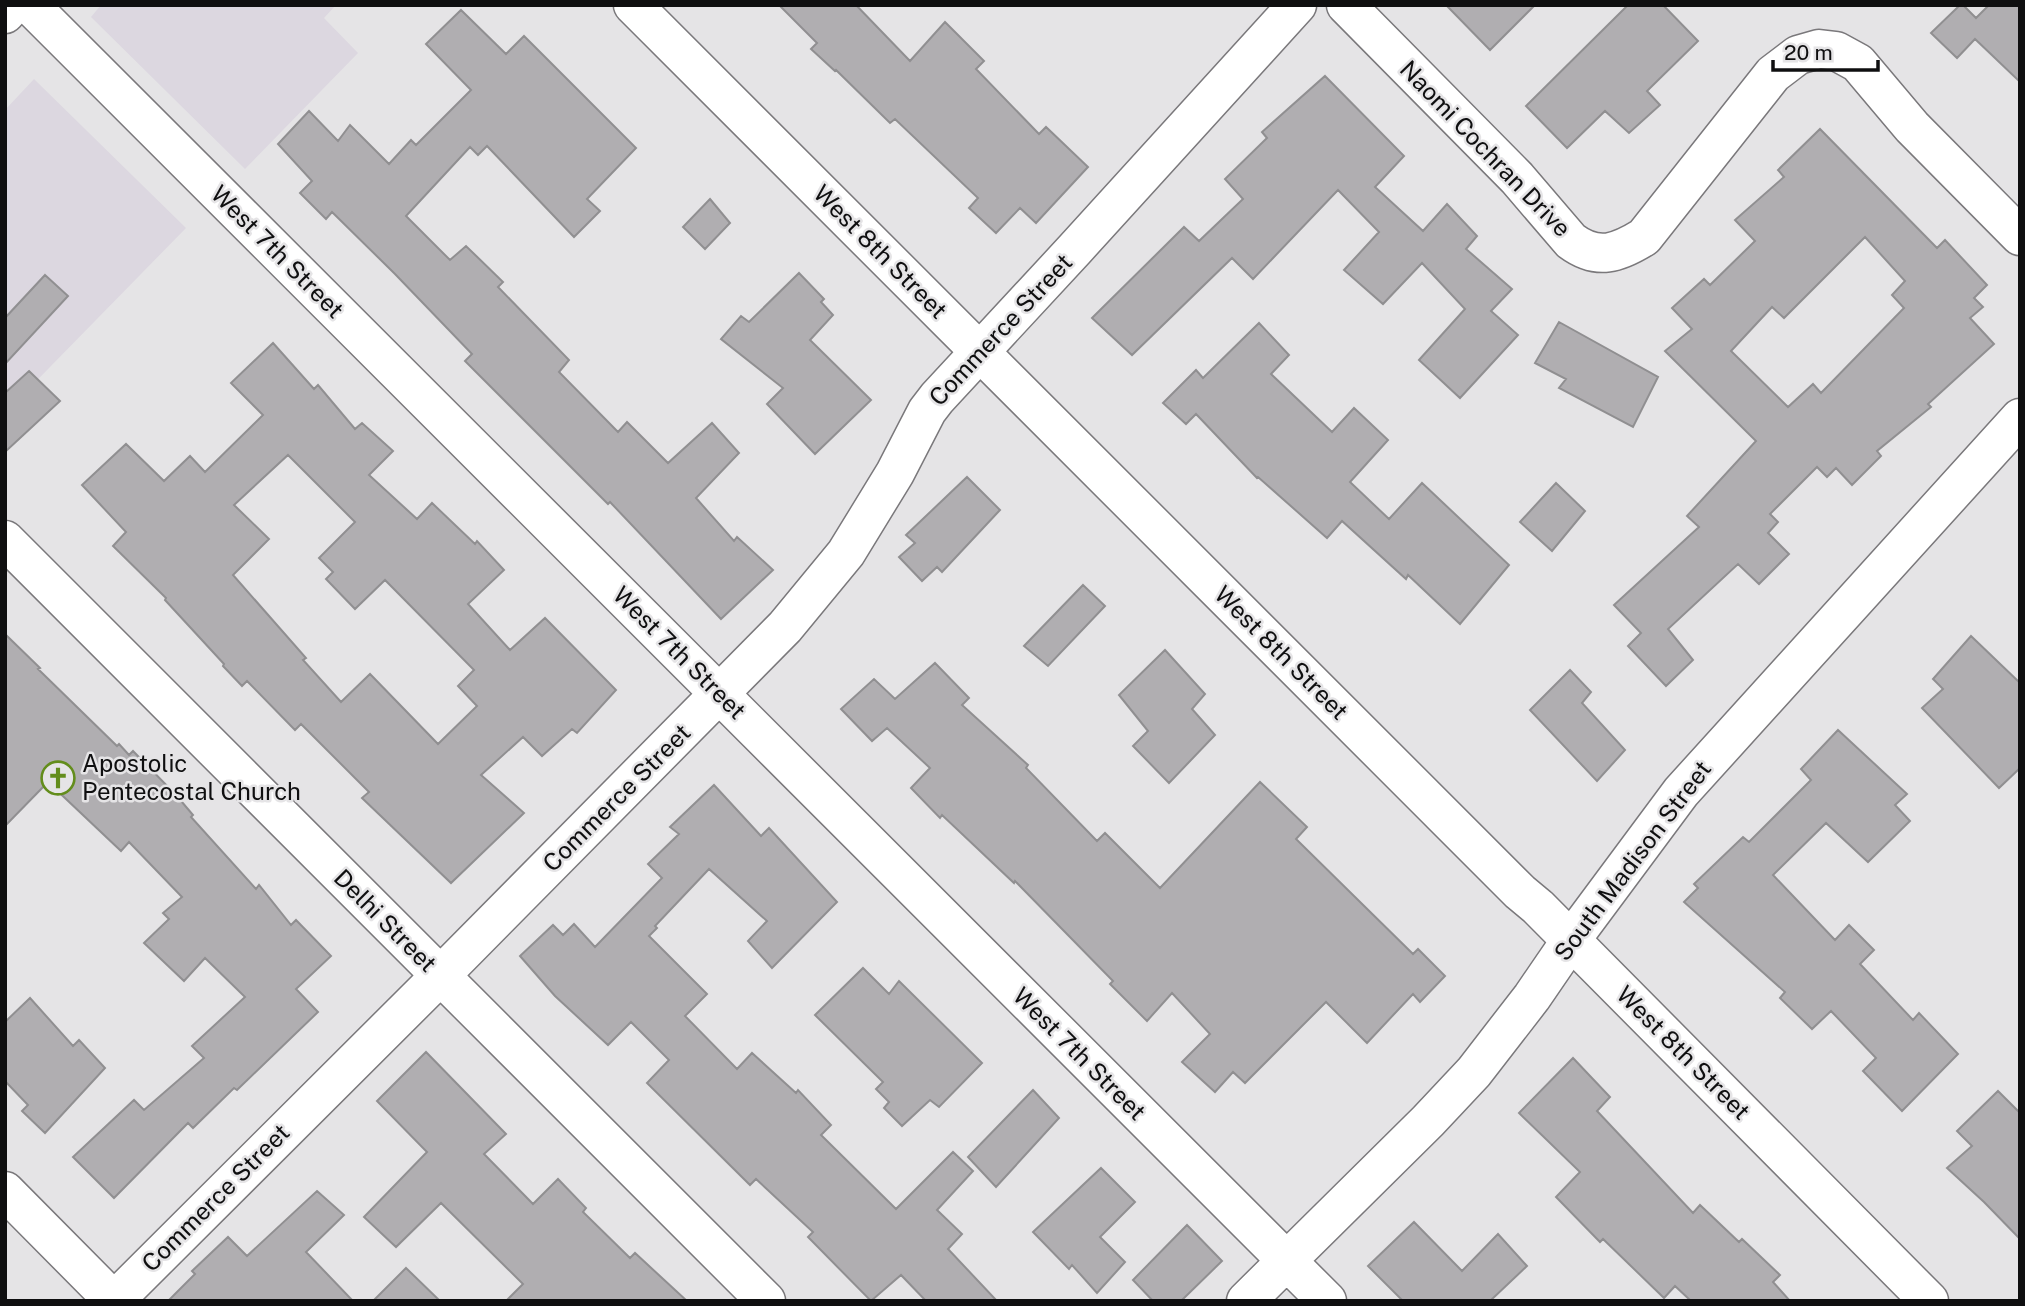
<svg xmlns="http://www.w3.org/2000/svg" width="2025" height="1306" font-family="'Public Sans',sans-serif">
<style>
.built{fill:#dcd7e0}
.building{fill:#b0aeb1;stroke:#908f91;stroke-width:2;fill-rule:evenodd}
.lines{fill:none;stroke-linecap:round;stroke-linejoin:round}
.minor-casing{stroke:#7a787b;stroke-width:41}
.tertiary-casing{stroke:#7a787b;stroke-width:41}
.secondary-casing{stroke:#7a787b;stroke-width:41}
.minor{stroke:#fff;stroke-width:38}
.tertiary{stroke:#fff;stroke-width:38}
.secondary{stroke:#fff;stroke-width:38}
.labels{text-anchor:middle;stroke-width:5;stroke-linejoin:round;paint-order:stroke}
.street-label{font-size:24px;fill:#0f0f10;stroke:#e5e4e6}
.poi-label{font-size:24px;fill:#0f0f10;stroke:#e5e4e6;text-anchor:start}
</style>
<rect width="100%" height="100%" fill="#e5e4e6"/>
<!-- built -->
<path class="built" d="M101 5H336L324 18 358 53 245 169 91 17Z
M34 79 186 228 5 413V110Z"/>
<!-- building -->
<path class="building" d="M779 5H856L910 61 945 22 984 61 976 69 1039 134 1046 127 1088 167 1036 223 1020 208 996 233 969 208 978 198 895 119 890 123 836 70 835 71 811 49 817 43Z
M1446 5H1535L1490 50Z
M1628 5H1663L1698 41 1647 91 1660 105 1629 133 1605 111 1567 148 1526 106Z
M1960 5H1963L1976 18 1989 5H2020V82L1975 39 1957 58 1931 33Z
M461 10 506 54 524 36 636 148 587 199 600 211 574 237 487 146 478 155 470 147 406 216 450 260 466 246 503 282 498 287 569 360 559 372 618 432 627 422 668 463 712 423 739 453 696 498 734 541 737 537 773 570 721 619 610 502 608 504 465 361 472 354 395 274 332 212 326 219 300 193 312 181 278 144 309 111 338 141 350 125 389 164 411 140 416 145 471 90 426 44Z
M1325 76 1404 156 1375 187 1423 231 1447 204 1477 236 1466 249 1512 289 1491 311 1518 335 1460 398 1419 360 1465 309 1422 263 1383 304 1344 270 1379 232 1338 190 1253 279 1232 258 1132 355 1092 318 1184 227 1199 241 1243 199 1225 179 1267 138 1262 132Z
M1820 129 1937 248 1945 240 1987 285 1974 298 1983 307 1970 318 1994 344 1928 404 1931 407 1877 451 1881 456 1852 485 1836 468 1827 477 1817 467 1770 514 1778 522 1768 533 1789 554 1759 584 1738 564 1668 629 1693 660 1666 686 1628 646 1641 633 1614 605 1699 527 1687 516 1756 441 1665 351 1692 329 1672 308 1704 279 1710 285 1755 241 1735 220 1784 177 1778 170ZM1865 237 1905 281 1892 295 1904 308 1821 393 1813 384 1788 407 1731 351 1772 307 1784 318Z
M710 199 730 223 705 249 683 227Z
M799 273 824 299 821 302 833 315 810 340 871 400 815 454 767 404 783 388 721 339 741 316 749 322Z
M45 275 68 296 5 364V318Z
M1559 322 1658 377 1633 427 1559 388 1566 379 1535 363Z
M1259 323 1289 355 1271 374 1332 432 1354 408 1388 440 1350 482 1389 519 1422 483 1509 565 1460 624 1408 575 1406 579 1342 521 1327 538 1258 477 1257 478 1196 414 1186 424 1163 403 1196 370 1203 378Z
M273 343 314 389 318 385 355 429 362 423 393 451 369 475 417 519 432 503 475 544 477 541 504 570 468 604 510 650 545 618 616 690 577 733 572 729 542 756 523 737 481 775 524 813 451 883 362 798 369 792 301 724 295 730 247 681 242 686 223 666 224 664 165 600 166 598 113 546 126 532 82 485 126 444 164 481 190 456 205 472 263 415 231 383ZM288 455 355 522 319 558 333 572 326 579 355 609 385 580 474 670 458 686 477 706 438 744 370 674 341 702 303 660 306 658 233 575 269 539 234 505Z
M29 371 60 401 5 452V393Z
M967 477 1000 510 942 572 937 567 922 581 899 557 915 543 906 535Z
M1556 483 1585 511 1552 551 1520 522Z
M1083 585 1105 606 1048 666 1024 646Z
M5 634 40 668 38 669 117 746 119 744 129 755 133 751 176 795 193 815 191 817 256 889 259 885 291 925 296 920 331 956 296 989 318 1012 237 1090 234 1088 193 1128 188 1123 114 1198 73 1157 134 1100 144 1110 204 1058 192 1046 245 997 205 958 184 981 144 943 169 919 163 913 182 897 129 842 121 851 48 782 5 826Z
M1971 636 2020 683V768L1999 788 1922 708 1943 689 1933 679Z
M1165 650 1205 694 1192 709 1215 735 1169 783 1133 746 1148 731 1119 695Z
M935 663 969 698 962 705 1028 765 1026 768 1097 841 1105 833 1160 888 1260 782 1307 827 1296 839 1413 954 1418 949 1445 976 1420 1002 1413 994 1367 1043 1326 1002 1245 1083 1233 1072 1215 1092 1182 1062 1210 1034 1172 993 1147 1021 1110 984 1113 981 1015 881 1014 883 942 815 940 818 911 788 930 768 887 728 872 741 841 709 874 679 895 699Z
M1570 670 1591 692 1582 703 1625 750 1597 781 1530 710Z
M1838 730 1907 794 1895 805 1910 821 1868 862 1826 823 1773 875 1835 940 1849 925 1874 950 1860 964 1913 1020 1919 1013 1958 1054 1902 1111 1863 1071 1876 1058 1831 1011 1812 1029 1780 998 1785 992 1684 902 1698 888 1694 884 1743 837 1749 842 1811 780 1801 769Z
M714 785 761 836 769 828 837 902 772 968 748 941 767 921 709 869 655 926 657 928 649 936 707 994 685 1016 737 1069 752 1053 796 1093 798 1090 831 1125 821 1135 896 1209 953 1152 973 1171 937 1210 962 1234 948 1249 997 1301H926L901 1275 871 1301 808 1237 813 1232 756 1179 750 1185 647 1083 669 1060 631 1022 608 1045 555 996 520 956 553 925 563 935 574 924 595 947 662 878 648 864 679 834 670 827Z
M863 968 889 994 899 981 982 1063 939 1107 930 1100 902 1126 884 1108 889 1102 876 1089 883 1082 815 1015Z
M30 998 73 1046 79 1040 105 1068 45 1133 22 1111 28 1105 5 1081V1022Z
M426 1052 506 1134 484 1154 533 1204 558 1179 586 1208 583 1212 630 1258 635 1253 687 1301H506L523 1284 441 1203 396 1247 364 1217 427 1152 377 1101Z
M1573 1058 1610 1097 1597 1111 1693 1213 1700 1205 1739 1242 1742 1239 1780 1275 1773 1282 1790 1301H1691L1675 1286 1664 1298 1603 1239 1600 1242 1556 1197 1580 1172 1519 1113Z
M1033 1090 1059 1118 996 1187 968 1157Z
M1998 1091 2020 1113V1239L1984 1202 1947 1168 1972 1146 1957 1131Z
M1101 1168 1135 1202 1100 1237 1125 1262 1097 1293 1072 1265 1069 1269 1033 1232Z
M317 1191 344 1215 306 1252 353 1301H168L195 1274 192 1271 228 1237 247 1256Z
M1414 1222 1462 1271 1498 1234 1527 1266 1490 1301H1403L1368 1266Z
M1187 1225 1222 1261 1181 1301H1153L1133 1280Z
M406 1268 440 1301H373Z"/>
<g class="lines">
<defs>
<path id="minor" d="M30 5 1327 1301
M1346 5 1517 178 1571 241C1598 261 1618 253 1644 237L1773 74 1798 55 1819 49 1836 51 1858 63 1912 127 2020 236
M5 540 766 1301
M5 1191 114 1301
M114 1301 440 976 785 627 846 553 895 473 927 411 937 398 1075 249 1297 5
M1246 1301 1428 1121 1474 1072 1532 997 1571 940 1681 792 2020 418"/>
<path id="tertiary" d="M633 5 1520 892 1538 907 1929 1301"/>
<path id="secondary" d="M5 14 13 5"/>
</defs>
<!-- minor casing -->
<use href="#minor" class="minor-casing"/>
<!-- tertiary casing -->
<use href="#tertiary" class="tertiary-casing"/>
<!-- secondary casing -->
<use href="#secondary" class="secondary-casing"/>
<!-- minor -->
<use href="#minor" class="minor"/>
<!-- tertiary -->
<use href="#tertiary" class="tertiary"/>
<!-- secondary -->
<use href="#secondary" class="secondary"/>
</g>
<!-- icons -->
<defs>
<symbol id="church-ring" viewBox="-11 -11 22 22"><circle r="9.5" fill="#e5e4e6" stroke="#638d1c" stroke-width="1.5"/><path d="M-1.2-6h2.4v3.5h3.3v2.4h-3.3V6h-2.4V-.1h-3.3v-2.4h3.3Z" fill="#638d1c"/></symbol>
</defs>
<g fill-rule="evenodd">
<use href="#church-ring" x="39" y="759" width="38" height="38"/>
</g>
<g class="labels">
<!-- street labels -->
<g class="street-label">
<text transform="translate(1485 149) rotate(46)" y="8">Naomi Cochran Drive</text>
<text transform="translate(277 252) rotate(45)" y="8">West 7th Street</text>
<text transform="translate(880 252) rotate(45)" y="8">West 8th Street</text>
<text transform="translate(1001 330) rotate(-47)" y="8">Commerce Street</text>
<text transform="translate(679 653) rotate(45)" y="8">West 7th Street</text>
<text transform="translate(1281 653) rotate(45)" y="8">West 8th Street</text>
<text transform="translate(617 798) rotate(-45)" y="8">Commerce Street</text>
<text transform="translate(1633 861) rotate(-53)" y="8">South Madison Street</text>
<text transform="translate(385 921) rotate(45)" y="8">Delhi Street</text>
<text transform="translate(1683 1053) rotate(45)" y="8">West 8th Street</text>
<text transform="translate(1079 1054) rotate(45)" y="8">West 7th Street</text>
<text transform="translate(216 1198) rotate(-45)" y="8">Commerce Street</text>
</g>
<!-- poi labels -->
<g class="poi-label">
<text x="82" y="772">Apostolic<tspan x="82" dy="28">Pentecostal Church</tspan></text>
</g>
</g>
<!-- border -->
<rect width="2025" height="1306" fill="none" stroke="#0f0f10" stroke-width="14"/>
<!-- scale -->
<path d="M1773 60v10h105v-10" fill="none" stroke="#0f0f10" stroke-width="3.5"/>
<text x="1784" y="60" font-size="21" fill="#0f0f10" stroke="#e5e4e6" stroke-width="5" paint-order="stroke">20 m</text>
</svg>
